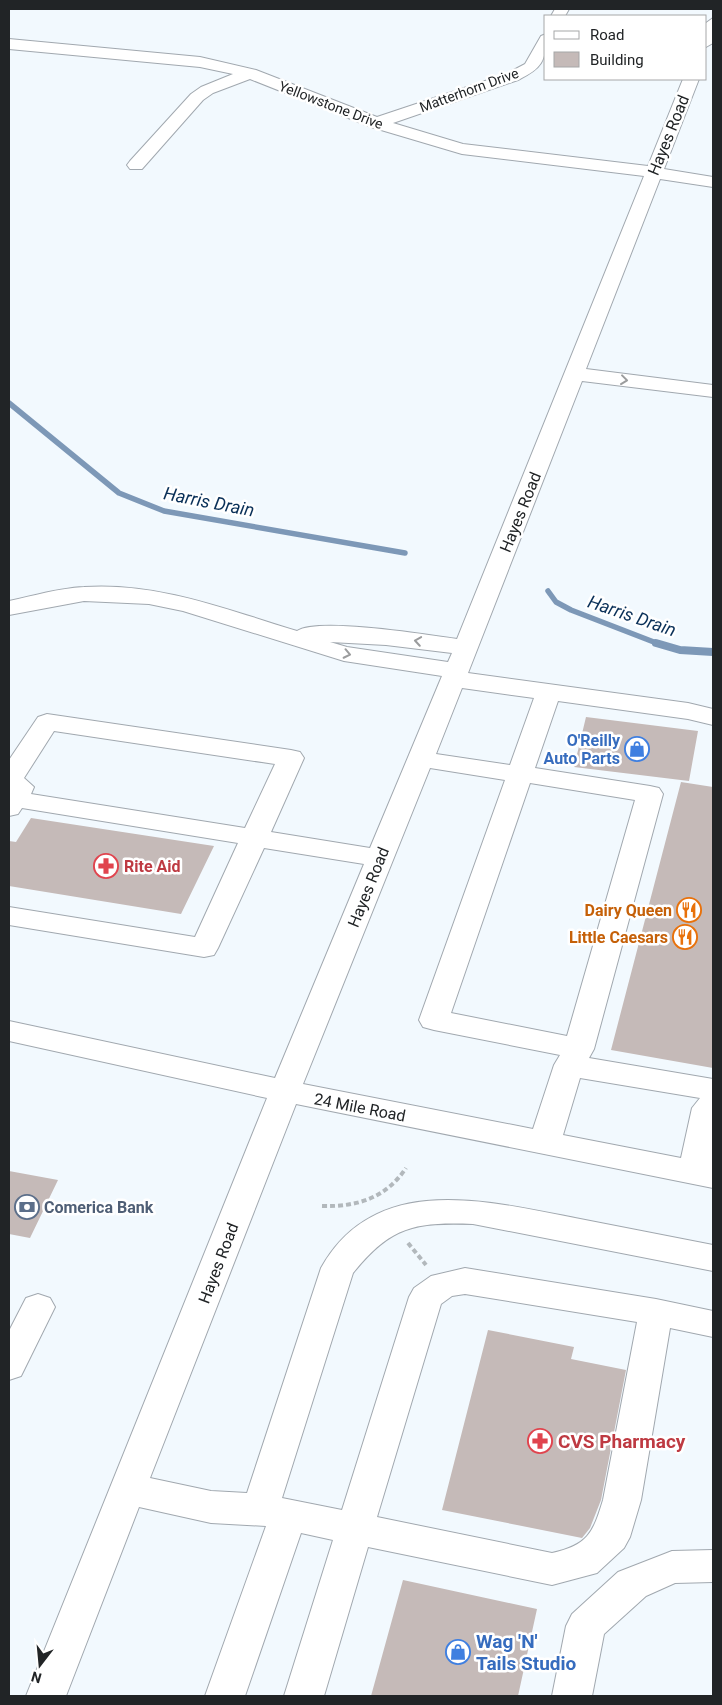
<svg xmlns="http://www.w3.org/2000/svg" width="722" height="1705" font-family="Roboto,sans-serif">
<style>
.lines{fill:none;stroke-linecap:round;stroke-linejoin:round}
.stream-far1{stroke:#7d98b7;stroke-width:5.5}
.stream{stroke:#7d98b7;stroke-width:8}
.building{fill:#c5bab8}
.minor-casing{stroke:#a1a8af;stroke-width:2}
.path{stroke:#b2b8bc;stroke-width:4;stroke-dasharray:5 3;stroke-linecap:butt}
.minor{fill:#fff;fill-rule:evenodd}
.oneway{stroke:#9b9c9d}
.labels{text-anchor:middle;stroke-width:5;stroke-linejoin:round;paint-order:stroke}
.far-street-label{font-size:14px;fill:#212426;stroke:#fff}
.street-label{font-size:16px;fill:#212426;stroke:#fff}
.shop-label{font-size:16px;font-weight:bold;fill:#366cbe;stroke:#fff;text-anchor:end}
.health-label{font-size:16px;font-weight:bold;fill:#be3a42;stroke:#fff;text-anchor:start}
.food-label{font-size:16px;font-weight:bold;fill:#c56008;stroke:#fff;text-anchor:end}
.service-label{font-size:16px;font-weight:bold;fill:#4e5e75;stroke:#fff;text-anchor:start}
.water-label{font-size:18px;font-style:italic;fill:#0a3058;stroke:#fff}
.near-health-label{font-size:19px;font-weight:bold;fill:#be3a42;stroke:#fff;text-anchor:start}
.near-shop-label{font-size:19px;font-weight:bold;fill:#366cbe;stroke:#fff;text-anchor:start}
</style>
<rect width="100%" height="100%" fill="#f2f9fe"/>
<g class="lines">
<!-- stream-far1 -->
<path class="stream-far1" d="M9 403 119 493 164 511 405 553
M548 591 556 602 571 610 659 644"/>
<!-- stream -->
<path class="stream" d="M656 643 680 650 713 652"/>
</g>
<!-- building -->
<path class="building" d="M586 717 698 731 689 781 574 767Z
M681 782 713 787V1068L611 1050Z
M31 818 214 846 181 914 9 886V841L16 842Z
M9 1171 58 1180 30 1238 9 1234Z
M488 1330 574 1347 571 1359 626 1370 601 1500 590 1528 582 1538 442 1510Z
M403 1580 537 1609 518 1696H371Z"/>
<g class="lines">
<defs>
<path id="minor" d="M555 9H569L565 16H551Z
M713 18V43L706 47V23Z
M546 34C546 62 542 68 518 80L393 123 463 144 648 166 683 79H699L664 169 713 177V187L660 179 586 369 713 385V397L582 381 468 673 688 703 713 709V725L688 719 558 701 535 768 650 786 659 788 663 794 594 1049 589 1058 713 1079V1188L296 1104 150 1478 211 1491 247 1493 321 1268C375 1171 487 1201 575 1218 621 1227 667 1236 713 1245V1271L473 1224C415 1222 391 1226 353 1273L282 1498 342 1510 409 1297 414 1288 431 1276 465 1268 656 1299 713 1311V1337L670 1328 641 1500 630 1537 624 1548 597 1573 552 1585 368 1547 324 1696H284L333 1540 301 1533 245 1696H205L266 1526 211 1523 139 1507 66 1696H26L267 1098 9 1041V1021L275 1078 364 864 264 848 218 948 214 955 204 957 9 925V907L195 937 238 843 22 808 18 814 9 816V760L38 717 47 714 291 750 300 752 304 758 271 832 370 848 442 676 344 661 183 611 149 604 84 601 9 615V601C33 596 59 588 84 587 158 582 228 610 297 631 318 617 429 635 457 639L644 176 462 154 371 127 250 79 213 93 203 100 142 169H130L127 165 130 161 191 94 201 87 233 74 200 67 9 49V39L200 57 256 70 377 117 506 74 525 64 541 36ZM330 642 386 645 452 653 448 662 347 647ZM462 688 534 698 510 765 436 754ZM54 731 275 764 245 828 31 794 34 787 24 778ZM430 768 505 780 419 1020 423 1027 434 1030 560 1055 554 1065 533 1129 303 1084ZM530 783 635 800 567 1036 451 1013ZM580 1078 700 1098 692 1108 681 1158 563 1135ZM465 1294 637 1322 603 1500C593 1533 588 1545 552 1553L377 1517 441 1304 452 1296Z
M38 1294 50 1298 55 1307 21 1376 9 1380V1331L26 1298Z
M713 1550V1582L675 1583 646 1596 604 1634 592 1696H552L566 1626 572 1614 618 1572 672 1551Z"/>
</defs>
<!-- minor casing -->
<use href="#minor" class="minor-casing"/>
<!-- path -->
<path class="path" d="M322 1206C357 1207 386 1198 406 1168
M408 1243 426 1265"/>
<!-- minor -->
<use href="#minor" class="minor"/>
</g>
<!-- one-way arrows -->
<defs><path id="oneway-chevron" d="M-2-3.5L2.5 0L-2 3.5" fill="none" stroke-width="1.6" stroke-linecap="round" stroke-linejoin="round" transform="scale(1.25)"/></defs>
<g class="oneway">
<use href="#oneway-chevron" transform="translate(624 380) rotate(7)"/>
<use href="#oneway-chevron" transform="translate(418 641) rotate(-171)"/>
<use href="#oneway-chevron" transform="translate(347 654) rotate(12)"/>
</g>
<!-- icons -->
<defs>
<symbol id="shop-ring" viewBox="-11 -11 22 22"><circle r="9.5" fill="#fff" stroke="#3f7fe0" stroke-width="1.5"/><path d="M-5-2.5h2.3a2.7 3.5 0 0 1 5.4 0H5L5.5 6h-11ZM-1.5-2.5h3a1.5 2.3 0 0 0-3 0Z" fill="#3f7fe0"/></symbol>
<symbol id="pharmacy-ring" viewBox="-11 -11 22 22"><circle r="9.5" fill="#fff" stroke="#e0444e" stroke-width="1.5"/><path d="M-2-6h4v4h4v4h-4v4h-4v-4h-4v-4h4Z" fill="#e0444e"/></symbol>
<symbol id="restaurant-ring" viewBox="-11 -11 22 22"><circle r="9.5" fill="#fff" stroke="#e8710a" stroke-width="1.5"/><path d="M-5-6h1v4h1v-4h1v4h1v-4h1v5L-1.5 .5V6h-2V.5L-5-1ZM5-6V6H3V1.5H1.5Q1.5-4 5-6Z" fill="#e8710a"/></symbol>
<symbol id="bank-ring" viewBox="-11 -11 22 22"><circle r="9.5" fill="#fff" stroke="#5c6f8a" stroke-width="1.5"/><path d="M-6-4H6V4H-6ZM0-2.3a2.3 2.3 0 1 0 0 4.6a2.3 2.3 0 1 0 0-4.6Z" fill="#5c6f8a"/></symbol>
</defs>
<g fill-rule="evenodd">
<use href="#shop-ring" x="623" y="735" width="28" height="28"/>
<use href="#pharmacy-ring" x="92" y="852" width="28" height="28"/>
<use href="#restaurant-ring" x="675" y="896" width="28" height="28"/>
<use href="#restaurant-ring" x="671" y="923" width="28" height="28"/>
<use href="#bank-ring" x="13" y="1193" width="28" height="28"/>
<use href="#pharmacy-ring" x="526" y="1427" width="28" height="28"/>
<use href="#shop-ring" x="444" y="1638" width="28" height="28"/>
</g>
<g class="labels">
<!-- far-street labels -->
<g class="far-street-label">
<text transform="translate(469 90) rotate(-20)" y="5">Matterhorn Drive</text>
<text transform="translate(331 105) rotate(21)" y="5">Yellowstone Drive</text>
</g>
<!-- street labels -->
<g class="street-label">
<text transform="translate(668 135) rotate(-68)" y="6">Hayes Road</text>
<text transform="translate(520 512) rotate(-68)" y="6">Hayes Road</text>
<text transform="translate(368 887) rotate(-68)" y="6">Hayes Road</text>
<text transform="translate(360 1107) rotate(11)" y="6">24 Mile Road</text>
<text transform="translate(218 1263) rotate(-69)" y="6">Hayes Road</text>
</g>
<!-- shop labels -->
<g class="shop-label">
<text x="620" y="746">O'Reilly<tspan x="620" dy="18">Auto Parts</tspan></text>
</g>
<!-- health labels -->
<g class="health-label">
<text x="124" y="872">Rite Aid</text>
</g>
<!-- food labels -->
<g class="food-label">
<text x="672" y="916">Dairy Queen</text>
<text x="668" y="943">Little Caesars</text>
</g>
<!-- service labels -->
<g class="service-label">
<text x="44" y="1213">Comerica Bank</text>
</g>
<!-- water labels -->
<g class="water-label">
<text transform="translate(209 502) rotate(11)" y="6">Harris Drain</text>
<text transform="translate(632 616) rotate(19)" y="6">Harris Drain</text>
</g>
<!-- near-health labels -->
<g class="near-health-label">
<text x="558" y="1448">CVS Pharmacy</text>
</g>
<!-- near-shop labels -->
<g class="near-shop-label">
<text x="476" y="1648">Wag 'N'<tspan x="476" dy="22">Tails Studio</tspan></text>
</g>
</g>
<!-- border -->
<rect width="722" height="1705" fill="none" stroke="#212426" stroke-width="20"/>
<!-- legend -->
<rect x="544" y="15" width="162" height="65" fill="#ffffff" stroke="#a6a7a8"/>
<rect x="554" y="31" width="25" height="8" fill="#ffffff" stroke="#a6a7a8"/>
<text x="590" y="40" font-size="15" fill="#212426">Road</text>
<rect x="554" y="52" width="25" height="15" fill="#c5bab8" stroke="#a6a7a8"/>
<text x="590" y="65" font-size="15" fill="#212426">Building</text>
<!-- north arrow -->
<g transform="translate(40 1665) rotate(196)" stroke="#ffffff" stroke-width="4" paint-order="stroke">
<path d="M0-4L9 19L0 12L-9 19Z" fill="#212426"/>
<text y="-8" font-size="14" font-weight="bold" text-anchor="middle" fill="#212426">N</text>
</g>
</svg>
